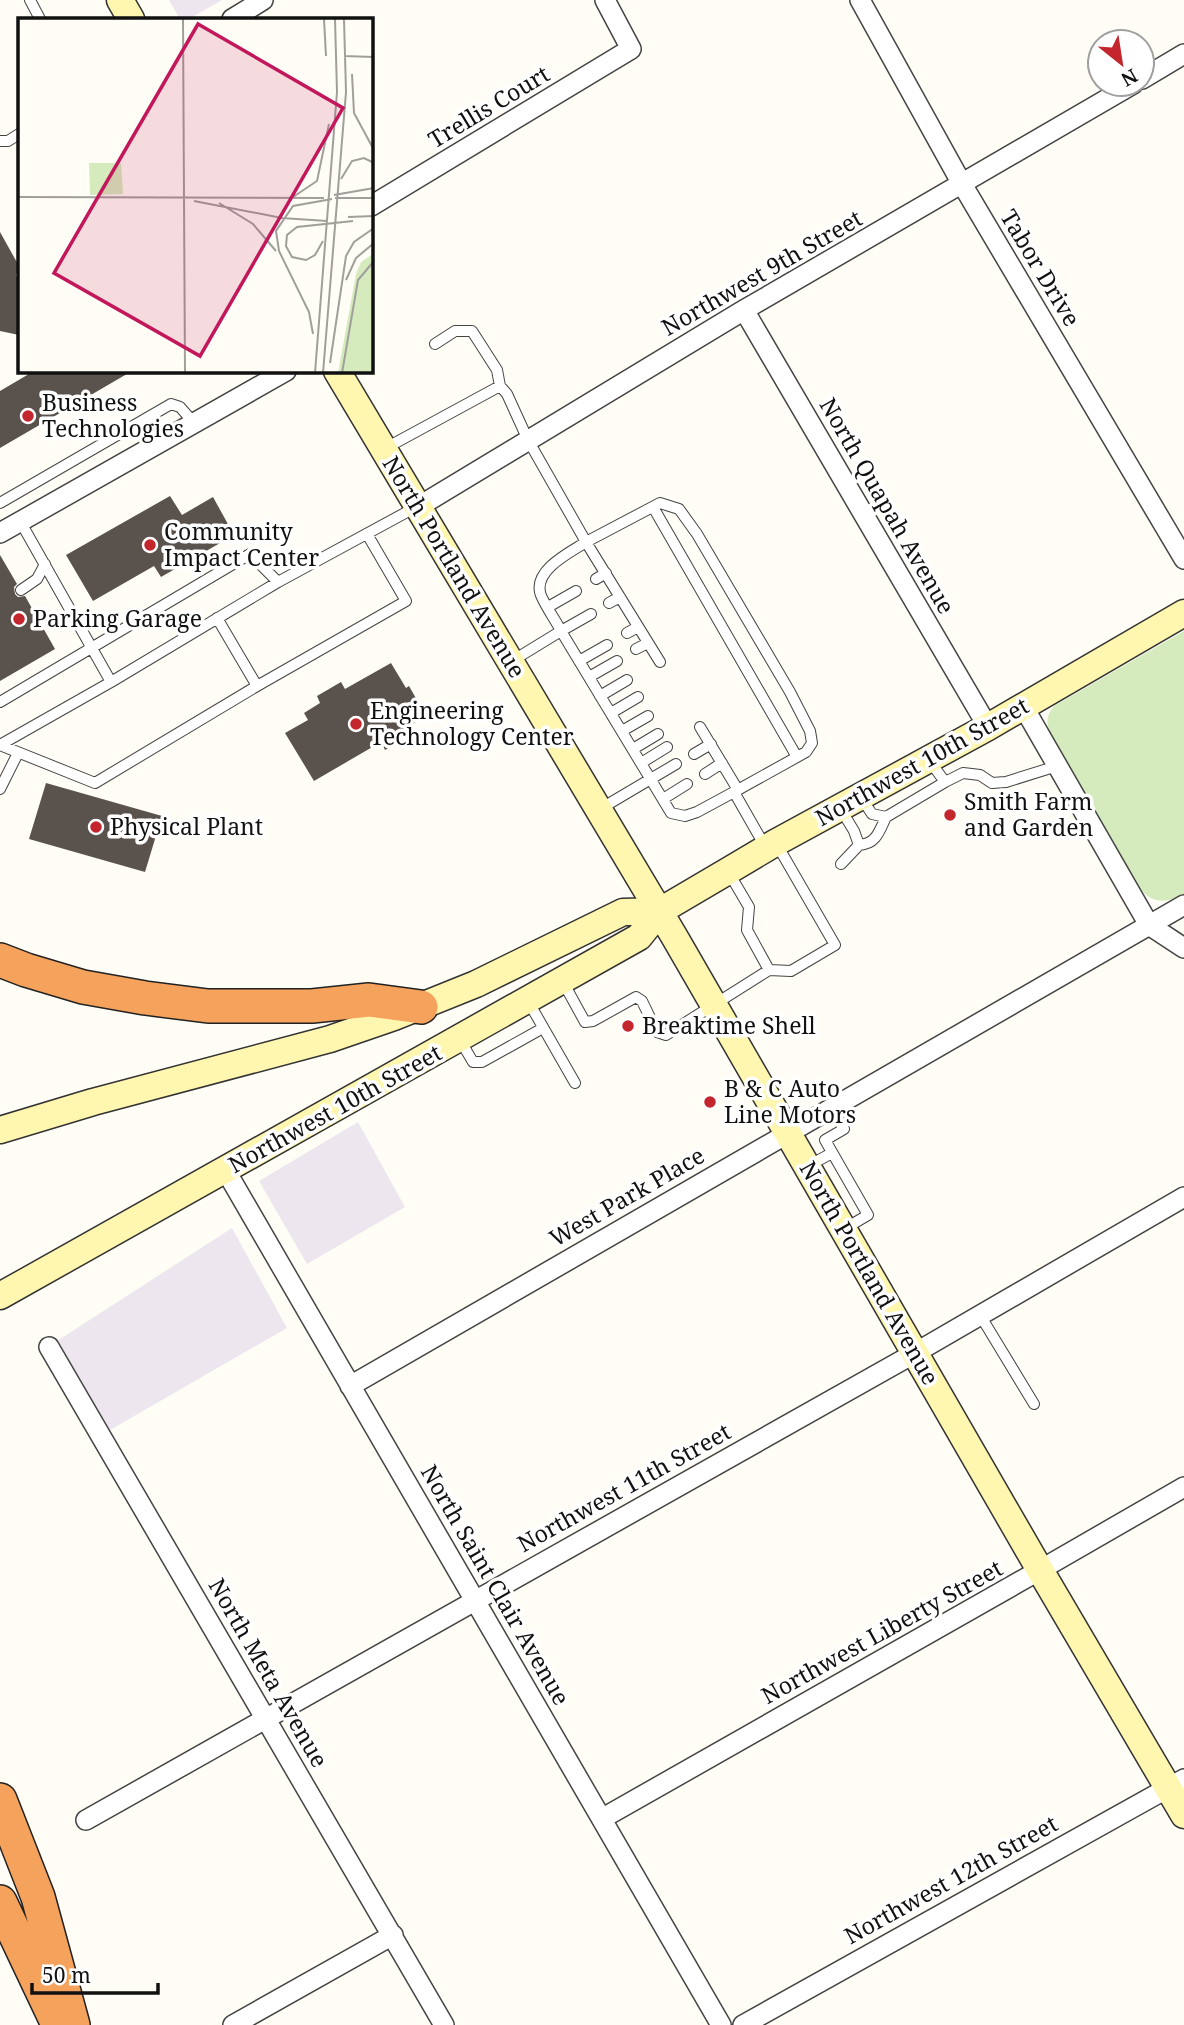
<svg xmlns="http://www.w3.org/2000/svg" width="1184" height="2025" font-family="'Noto Serif',serif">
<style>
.industrial{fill:#eee6ef}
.green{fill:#d5ebbd}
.building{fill:#5a524d}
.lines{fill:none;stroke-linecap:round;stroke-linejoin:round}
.service-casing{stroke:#444;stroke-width:12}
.minor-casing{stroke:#444;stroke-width:22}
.secondary-casing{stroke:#333;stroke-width:29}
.motorway-casing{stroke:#222;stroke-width:36}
.service{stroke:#fff;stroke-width:10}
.minor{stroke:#fff;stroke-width:19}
.secondary{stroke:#fff6b0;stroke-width:26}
.motorway{stroke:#f5a25d;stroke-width:33}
.poi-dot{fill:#c4262e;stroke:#fff;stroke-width:2.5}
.labels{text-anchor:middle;stroke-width:7;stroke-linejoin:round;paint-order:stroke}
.street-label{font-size:23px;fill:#111;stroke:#fff}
.poi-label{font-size:23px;fill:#111;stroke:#fff;text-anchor:start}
.inset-road{fill:none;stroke:#a09f9a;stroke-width:2}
.view{fill:#c2185b;fill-opacity:0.15;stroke:#c2185b;stroke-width:3.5}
.inset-edge{fill:none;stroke:#111;stroke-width:3.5}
</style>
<rect width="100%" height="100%" fill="#fffdf5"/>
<!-- industrial -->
<path class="industrial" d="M169 0H222L189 19H180Z
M358 1122 405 1207 307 1264 259 1181Z
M232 1228 287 1328 110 1430 57 1341Z"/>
<!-- green -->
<path class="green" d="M1184 631V894C1169 902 1155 905 1142 891L1050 735C1046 723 1046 716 1054 706Z"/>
<!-- building -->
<path class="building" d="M0 232 19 266 16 276 19 277V335L0 331Z
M34 371H132L0 448V391Z
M170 496 182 515 213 497 234 535 161 577 154 566 93 601 66 555Z
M0 555 17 584 14 587 15 594 18 597 25 596 55 649 0 681Z
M391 663 406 688 409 686 426 716 404 729 408 736 385 750 381 742 314 781 285 733 308 720 304 713 320 703 317 696 341 682 345 689Z
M46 783 162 816 145 872 29 839Z"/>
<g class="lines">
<defs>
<path id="service" d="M30 0 40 19
M0 141H8L19 134
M435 344 455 331H472L497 370 500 386
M384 449 500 386 507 394 528 440 586 542C571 552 535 569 540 592 541 600 557 622 561 631L512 661
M0 503 171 404 180 407 194 423
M653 507 797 757
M20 521 111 682
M596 579 606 573
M21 590 37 579 45 564
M609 603 620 597
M548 607 576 591
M591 614 561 631 671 813 685 816 697 812 734 792
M217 618 257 686 406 601 367 534
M627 633 638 627
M636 649 648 643
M579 661 607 645
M660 662 586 542 660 503 679 509 697 534 790 692 810 731 812 743 806 752 734 792 766 848
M589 677 617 661
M600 696 627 680
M0 702 250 554 278 582
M611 713 638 697
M700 727 738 790
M622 731 648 716
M0 745 111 682 278 582 416 507
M0 745 95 783 257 686
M633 749 658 734
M694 754 711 744
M929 760 945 782 963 773 980 775 992 783 1006 782 1057 766
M641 763 667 747
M705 774 722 763
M0 789 18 753
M663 799 687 784
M862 799 872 814 886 817 945 782
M840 808 854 831 859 845 841 864
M600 809 676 764
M859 845C876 844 879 832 886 817
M729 873 749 907 747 930 769 970 791 971 835 945 776 843
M563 982 585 1022 593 1021 636 997 642 1001 657 1032 666 1035 769 970
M528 1001 575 1083
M460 1040 473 1062H482L543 1028
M832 1108 844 1129 825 1140 868 1215 844 1229
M808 1166 832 1153
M980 1315 1034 1404"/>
<path id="minor" d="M860 0 962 184 1184 559
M232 19 263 0
M1142 79 1184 54
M371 206 631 49 605 0
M744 310 988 727
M418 507 744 310 1133 84
M0 533 286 371
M1023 706 1149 925 1184 948
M226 1171 721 2025
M49 1347 444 2025
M350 1386 1184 905
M603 1818 1040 1570 1184 1487
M86 1820 915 1353 1184 1197
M233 2025 393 1935
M743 2025 1184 1779"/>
<path id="secondary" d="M120 0 131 19
M337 371 674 936 1040 1570 1184 1815
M0 1130 93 1102 330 1039 394 1017 476 984 623 912 660 911
M0 1296 639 937 660 911 728 871 775 843 988 727 1184 613"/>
<path id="motorway" d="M0 960 26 970 83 987 145 998 208 1006H312L369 1000 421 1007
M0 1800 38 1897 73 2025
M0 1902 56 2020"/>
</defs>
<!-- service casing -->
<use href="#service" class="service-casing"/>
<!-- minor casing -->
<use href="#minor" class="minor-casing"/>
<!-- secondary casing -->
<use href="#secondary" class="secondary-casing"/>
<!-- motorway casing -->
<use href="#motorway" class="motorway-casing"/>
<!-- service -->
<use href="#service" class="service"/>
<!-- minor -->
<use href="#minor" class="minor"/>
<!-- secondary -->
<use href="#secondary" class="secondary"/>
<!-- motorway -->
<use href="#motorway" class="motorway"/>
</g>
<!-- markers -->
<g class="poi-dot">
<circle cx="28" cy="416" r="7"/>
<circle cx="150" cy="545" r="7"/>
<circle cx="19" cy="619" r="7"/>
<circle cx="356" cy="724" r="7"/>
<circle cx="950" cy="815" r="7"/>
<circle cx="96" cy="827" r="7"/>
<circle cx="628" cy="1026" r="7"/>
<circle cx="710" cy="1102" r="7"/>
</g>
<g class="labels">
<!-- street labels -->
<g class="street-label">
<text transform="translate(489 107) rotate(-31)" y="8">Trellis Court</text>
<text transform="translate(1040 268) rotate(59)" y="8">Tabor Drive</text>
<text transform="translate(762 273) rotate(-30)" y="8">Northwest 9th Street</text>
<text transform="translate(887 506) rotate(60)" y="8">North Quapah Avenue</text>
<text transform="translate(454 567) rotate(59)" y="8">North Portland Avenue</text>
<text transform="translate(922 762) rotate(-29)" y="8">Northwest 10th Street</text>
<text transform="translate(335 1109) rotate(-29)" y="8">Northwest 10th Street</text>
<text transform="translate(627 1197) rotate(-30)" y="8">West Park Place</text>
<text transform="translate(869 1273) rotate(60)" y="8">North Portland Avenue</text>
<text transform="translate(624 1488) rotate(-29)" y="8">Northwest 11th Street</text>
<text transform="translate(495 1585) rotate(60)" y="8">North Saint Clair Avenue</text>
<text transform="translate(882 1632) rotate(-29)" y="8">Northwest Liberty Street</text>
<text transform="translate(268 1673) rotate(60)" y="8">North Meta Avenue</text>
<text transform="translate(951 1880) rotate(-29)" y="8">Northwest 12th Street</text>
</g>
<!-- poi labels -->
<g class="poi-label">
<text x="42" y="411">Business<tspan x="42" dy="26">Technologies</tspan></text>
<text x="164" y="540">Community<tspan x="164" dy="26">Impact Center</tspan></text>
<text x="33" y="627">Parking Garage</text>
<text x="370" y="719">Engineering<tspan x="370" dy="26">Technology Center</tspan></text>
<text x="964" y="810">Smith Farm<tspan x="964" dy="26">and Garden</tspan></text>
<text x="110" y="835">Physical Plant</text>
<text x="642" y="1034">Breaktime Shell</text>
<text x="724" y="1097">B &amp; C Auto<tspan x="724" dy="26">Line Motors</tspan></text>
</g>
</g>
<!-- overview -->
<g transform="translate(18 18)">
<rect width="355" height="355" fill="#fffdf5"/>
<path d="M71 145H103L105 176 72 177ZM355 236V355H320L338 256 343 244Z" fill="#d5ebbd"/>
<path class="inset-road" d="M165 1 167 355M306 1 308 38M326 38 356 39M334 56 336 95 356 132M323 161 334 143 346 140 356 145M316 177 356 170M0 179 306 180M275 179 299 163 311 106M317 180H356M176 183 264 200 309 203M201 185 235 206 258 233M330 199 356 198M305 223 297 237 288 242 274 239 268 228 269 217 279 209 335 203M328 262 338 240 356 225M295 316 291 294 261 233 258 213 275 188 314 181M312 345 328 238 336 224 356 210M297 355 319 74 317 1M305 355 328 74 326 1M324 355 340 262 356 243"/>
<path class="view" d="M180 6 325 90 182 338 36 255Z"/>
<rect width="355" height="355" class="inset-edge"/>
</g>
<!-- north arrow -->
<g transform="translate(1121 63) rotate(150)"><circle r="33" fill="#ffffff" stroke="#a0a0a0" stroke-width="2"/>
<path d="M0-5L12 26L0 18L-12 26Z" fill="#c4262e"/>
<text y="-10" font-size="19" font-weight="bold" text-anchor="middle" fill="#111111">N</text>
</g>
<!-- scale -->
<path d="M32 1983v10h126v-10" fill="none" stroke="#111111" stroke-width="3.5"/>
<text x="42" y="1983" font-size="21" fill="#111111" stroke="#ffffff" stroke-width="5" paint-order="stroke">50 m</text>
</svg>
